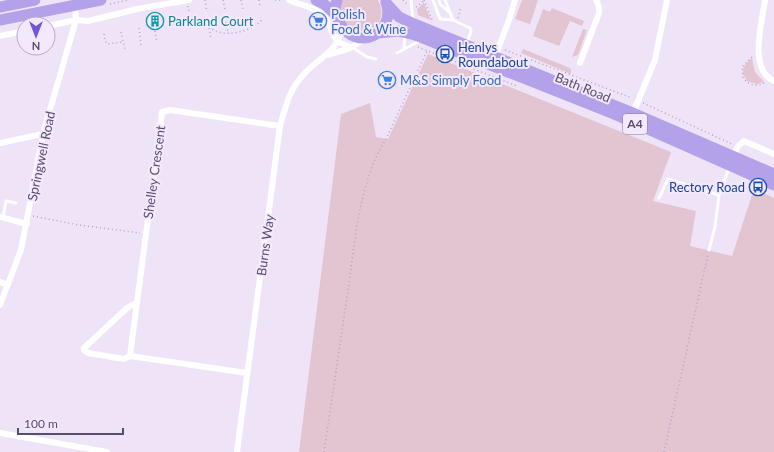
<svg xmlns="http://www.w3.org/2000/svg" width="774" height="452" font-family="Lato,sans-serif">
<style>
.green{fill:#e3c4d1}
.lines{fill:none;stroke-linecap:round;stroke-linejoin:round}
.path{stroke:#b2a2ce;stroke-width:1.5;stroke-dasharray:1 3;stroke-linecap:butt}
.lane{stroke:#fff;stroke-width:3}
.street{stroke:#fff;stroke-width:6}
.highway{stroke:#b3a2ea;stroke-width:11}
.labels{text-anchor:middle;stroke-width:4;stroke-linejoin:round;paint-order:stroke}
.shield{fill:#f4e8fc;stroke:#867c97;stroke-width:1}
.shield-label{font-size:12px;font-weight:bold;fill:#574d6c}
.shop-label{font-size:13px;fill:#366cbe;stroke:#f4e8fc;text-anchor:start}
.culture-label{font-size:13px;fill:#0d838f;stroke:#f4e8fc;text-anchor:start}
.transit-label{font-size:13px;fill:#164399;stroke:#f4e8fc;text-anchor:start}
.street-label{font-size:13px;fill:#574d6c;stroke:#f4e8fc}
</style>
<rect width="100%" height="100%" fill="#efe3f8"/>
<!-- green -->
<path class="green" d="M341 0H378C396 35 338 48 341 0Z
M522 0H538L530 24 515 19Z
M424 3 431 20 418 15 417 9Z
M552 8 584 21 582 26 570 21 559 46 533 36 543 9 550 12Z
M583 29 587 30 578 55 572 57Z
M523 49 565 66 571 69V74L521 53Z
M428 54 671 152 653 201 696 211 690 246 732 256 754 189 774 198V452H299L341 114 370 103 376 137 388 139Z
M752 58 755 72 764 82 757 84 747 81C739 71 744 65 752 58Z"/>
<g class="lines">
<!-- path -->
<path class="path" d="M205 0 207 12
M223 0 225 10
M241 0 243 9
M259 0 260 7
M275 0H280
M403 0 407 4
M424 0 433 22
M110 4 128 0
M188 6 189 12
M416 7 424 1
M153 12V18
M225 18 228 32
M458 18 461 7
M244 19 245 31
M208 20 211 39
M154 27 157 42
M209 27C223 39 249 32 261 21V17
M139 28 141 45
M121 32 125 50
M104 34 105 41 107 44 123 42
M418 47 517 86
M505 50 632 98
M752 57 742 67 743 78C750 86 757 87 766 82
M643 103 732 144
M33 216 79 225 140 233
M324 452C332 398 340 344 348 290 355 242 359 181 386 139L427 51
M664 452 708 254"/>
<!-- lane -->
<path class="lane" d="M411 0 413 22
M433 0 440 19 453 20 470 28 471 31 467 43
M439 0 440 4 451 14
M445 0 453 20
M352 47 367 57 376 59
M404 48 405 35
M397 53 421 40
M659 198 668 179 719 195
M3 218 6 201 16 203
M709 250 715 227 719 195 729 168"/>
<!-- street -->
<path class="street" d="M289 0C299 5 315 7 323 15 336 28 326 41 352 47
M765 0C762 23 748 69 774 81
M48 26 76 20 88 21 137 9 189 0
M0 36 24 31
M327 55 348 49 366 39
M495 57 509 20 515 0
M580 63 599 13V7L596 0
M633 113 655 60 667 0
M0 143 43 134
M734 155 738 146 744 141 774 154
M0 217 27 224
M0 282 8 285
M0 305 21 250 43 134 76 20 75 5
M130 356 124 359 88 353 84 350V348L127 308 136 303
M247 373 130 356 162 112 170 110 280 126
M0 433 107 452
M237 452 280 126C286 105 289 90 304 74 319 57 338 53 342 27"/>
<!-- highway -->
<path class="highway" d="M316 0 324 4 335 14
M337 0C334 9 335 15 340 23 356 53 397 34 386 2
M386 3 399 17 412 23 633 113 774 174
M0 7 35 0
M0 20 101 0
M378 33 398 31 415 35 614 114 774 185"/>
</g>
<!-- icons -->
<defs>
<symbol id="building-ring" viewBox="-11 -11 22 22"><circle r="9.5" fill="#f4e8fc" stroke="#0f9aa8" stroke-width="1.5"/><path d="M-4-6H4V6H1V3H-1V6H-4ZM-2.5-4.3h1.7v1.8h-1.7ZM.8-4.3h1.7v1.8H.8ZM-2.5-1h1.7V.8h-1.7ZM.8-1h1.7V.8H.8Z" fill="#0f9aa8"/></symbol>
<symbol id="supermarket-ring" viewBox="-11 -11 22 22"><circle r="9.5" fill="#f4e8fc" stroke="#3f7fe0" stroke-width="1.5"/><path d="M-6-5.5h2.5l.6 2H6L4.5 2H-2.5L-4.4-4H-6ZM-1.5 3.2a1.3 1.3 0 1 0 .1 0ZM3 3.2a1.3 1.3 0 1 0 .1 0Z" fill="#3f7fe0"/></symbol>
<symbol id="bus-ring" viewBox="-11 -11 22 22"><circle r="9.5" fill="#f4e8fc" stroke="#1a4fb4" stroke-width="1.5"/><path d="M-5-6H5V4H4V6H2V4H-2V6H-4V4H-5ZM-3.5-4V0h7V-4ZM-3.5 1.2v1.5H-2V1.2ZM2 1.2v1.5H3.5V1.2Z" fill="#1a4fb4"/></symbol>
</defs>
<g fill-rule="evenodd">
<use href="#building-ring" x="145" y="11" width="20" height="20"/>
<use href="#supermarket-ring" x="308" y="11" width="20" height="20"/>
<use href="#bus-ring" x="435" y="44" width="20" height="20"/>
<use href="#supermarket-ring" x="377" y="70" width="20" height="20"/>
<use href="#bus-ring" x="748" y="177" width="20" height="20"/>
</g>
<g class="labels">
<!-- shield labels -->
<rect class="shield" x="623" y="114" width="24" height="20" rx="3"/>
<g class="shield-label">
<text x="635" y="128">A4</text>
</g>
<!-- shop labels -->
<g class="shop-label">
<text x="331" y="19">Polish<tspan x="331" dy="15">Food &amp; Wine</tspan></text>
<text x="400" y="85">M&amp;S Simply Food</text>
</g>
<!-- culture labels -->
<g class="culture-label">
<text x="168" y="26">Parkland Court</text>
</g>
<!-- transit labels -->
<g class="transit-label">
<text x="458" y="52">Henlys<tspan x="458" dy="15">Roundabout</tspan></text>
<text x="745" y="192" text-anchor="end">Rectory Road</text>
</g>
<!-- street labels -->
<g class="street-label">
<text transform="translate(583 87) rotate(22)" y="5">Bath Road</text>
<text transform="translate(41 156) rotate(-78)" y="5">Springwell Road</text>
<text transform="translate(154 172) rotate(-82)" y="5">Shelley Crescent</text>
<text transform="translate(265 245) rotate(-82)" y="5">Burns Way</text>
</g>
</g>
<!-- north arrow -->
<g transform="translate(36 36) rotate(180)"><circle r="19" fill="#f4e8fc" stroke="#b5aac2"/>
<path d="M0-3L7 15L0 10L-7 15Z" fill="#7158d2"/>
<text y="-6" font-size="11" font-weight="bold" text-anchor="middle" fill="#574d6c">N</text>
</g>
<!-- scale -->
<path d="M18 428v6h105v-6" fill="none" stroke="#574d6c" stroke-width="2"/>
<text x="24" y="428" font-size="12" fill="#574d6c" stroke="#f4e8fc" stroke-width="3" paint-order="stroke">100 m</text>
</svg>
